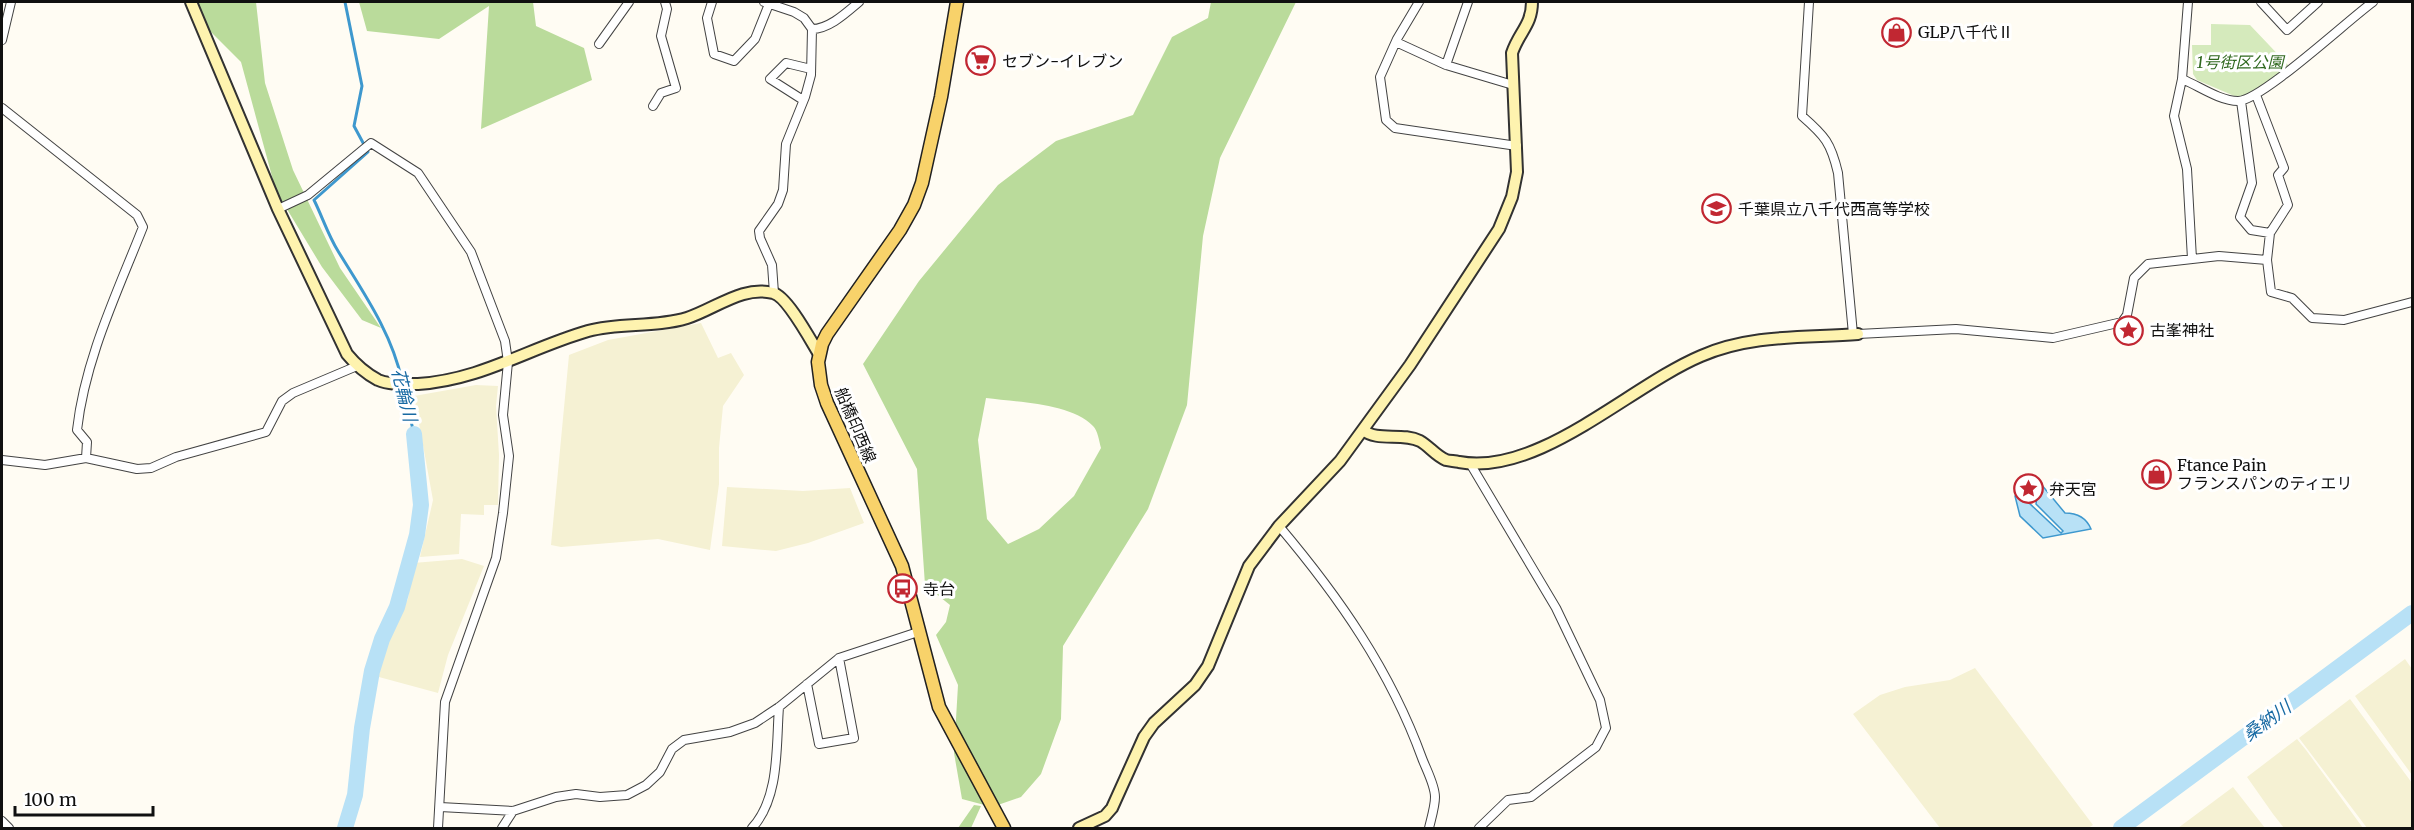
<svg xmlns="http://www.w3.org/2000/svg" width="2414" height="830" font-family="Merriweather,'Noto Sans JP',serif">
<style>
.farmland{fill:#f5f1d3}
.green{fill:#d5eabc}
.forest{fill:#badb9b;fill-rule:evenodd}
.water{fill:#b8e1f6;stroke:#3e98ce;stroke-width:1.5}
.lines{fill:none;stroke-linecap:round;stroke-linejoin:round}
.stream{stroke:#3e98ce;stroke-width:3}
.river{stroke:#b8e1f6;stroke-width:16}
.street-casing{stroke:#434343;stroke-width:10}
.secondary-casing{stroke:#323232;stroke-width:14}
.primary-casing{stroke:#212121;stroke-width:15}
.street{stroke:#fff;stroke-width:8}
.secondary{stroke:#fef3af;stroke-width:10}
.primary{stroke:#f8d26a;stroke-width:12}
.labels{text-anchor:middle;stroke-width:6;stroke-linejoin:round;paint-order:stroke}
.poi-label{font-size:16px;fill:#101010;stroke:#fff;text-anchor:start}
.park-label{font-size:16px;font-style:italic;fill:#30691f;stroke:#fff}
.street-label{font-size:16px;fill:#101010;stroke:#fff}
.water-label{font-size:18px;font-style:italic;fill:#186aa3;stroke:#fff}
</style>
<rect width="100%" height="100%" fill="#fffcf3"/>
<!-- farmland -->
<path class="farmland" d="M701 323 718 358 731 353 744 375 723 406 719 448V484L710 550 658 539 561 547 551 545 569 355 608 340Z
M476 385 498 386 496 406 499 455 498 505H484V515L461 514 459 554 420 557 433 500 414 396Z
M727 487 803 491 850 488 864 523 808 543 776 551 722 546Z
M462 559 484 566 448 655 438 693 379 677 380 661 386 641 408 599 413 563Z
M2405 659 2412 669V775L2355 696Z
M1975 668 2093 825 2088 828H1940L1853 714 1880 695 1905 687 1950 680Z
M2350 699 2412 783V828H2367L2299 738Z
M2297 739 2306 750 2363 828H2284L2273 814 2247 777Z
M2233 787 2265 828H2178Z"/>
<!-- green -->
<path class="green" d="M2211 24 2250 25 2289 66 2267 84 2239 98 2197 80 2193 74 2192 45H2211Z"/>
<!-- forest -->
<path class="forest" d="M196 2H256L265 83 293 170 340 268 381 328 362 320 322 267 276 191 241 62 207 28Z
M359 2H533L536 26 584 48 592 80 481 129 489 6 439 39 367 31Z
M1211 2H1296L1220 158 1203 236 1187 405 1148 509 1063 646 1061 719 1041 774 1021 797 992 807 962 799 954 753 958 685 936 635 946 622 950 605 925 585 917 469 863 364 919 281 998 185 1056 141 1133 115 1172 37 1208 18ZM986 398C1016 402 1071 403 1093 426 1098 431 1099 441 1101 448L1074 496 1039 529 1008 544 987 519 978 440Z
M974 805 981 806 971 828H958Z"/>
<!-- water -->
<path class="water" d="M2029 478H2036L2065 513C2077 513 2086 517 2091 529L2043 538 2020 516 2015 496 2023 494 2028 502 2061 533 2063 531 2036 504 2038 490Z"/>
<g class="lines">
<!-- stream -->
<path class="stream" d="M345 2 362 86 354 126 368 152 314 200C322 216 328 235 338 251 363 292 392 333 402 381
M403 387 414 434"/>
<!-- river -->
<path class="river" d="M345 828 355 795 362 728 372 671 382 639 397 607 417 535 421 505 414 434
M2121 828 2412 613"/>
<defs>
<path id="street" d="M712 2 707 18 714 54 734 61 755 39 769 4
M764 2 794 12 804 18 812 29 811 75 805 97 786 144 783 190 778 204 759 231 760 238 772 265 774 293
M1419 2 1397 39 1380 77 1386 120 1395 128 1517 146
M1809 2 1802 116C1825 136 1831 143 1838 173L1853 334
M2188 2 2182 79 2174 116 2187 169 2192 259
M2261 2 2287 30 2318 2
M812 29C829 29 846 13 859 2
M2 40 11 2
M1396 42 1446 65 1468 2
M599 44 629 2
M1446 65 1513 85
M2182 79C2199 86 2220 101 2238 101 2261 101 2348 20 2373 2
M2256 95 2284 168 2278 175 2288 205 2270 233 2267 260
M803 100 770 79 786 63 811 69
M2241 101 2252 183 2240 217 2251 230 2270 233
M653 106 661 93 676 88 661 36 667 9 665 2
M2 108 137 215 143 227C117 293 85 359 77 430L87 442 86 458
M278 209 308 195 371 143 418 173 471 252 505 341 508 362 503 415 509 456 503 513 496 558 445 702 438 828
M1858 334 1956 329 2053 338 2122 322 2127 315 2134 278 2148 264 2219 256 2267 260 2271 292 2292 298 2312 318 2344 320 2412 302
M2 460 45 465 86 458 137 469 151 468 176 457 266 432 282 401 293 393 357 366
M1471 465 1556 608 1600 700 1606 728 1596 747 1531 797 1508 800 1479 828
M1279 526C1339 597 1390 670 1422 758 1426 769 1435 785 1435 797 1435 807 1431 819 1429 828
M807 684 819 744 854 738 839 658
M440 807 513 811 556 797 576 794 600 797 627 795 646 785 660 772 672 749 684 740 730 732 755 723 779 707 839 658 918 632
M2 821 9 828
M502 828 513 811
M752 828C780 798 776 746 779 707"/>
<path id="secondary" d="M191 2 278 209 347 354C356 365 365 373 378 380 389 385 406 384 418 384 481 380 529 348 588 331 620 322 654 328 687 318 715 309 743 285 773 293 787 296 811 341 819 354
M1363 430C1377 442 1402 432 1420 441 1429 446 1436 456 1446 460 1450 461 1455 461 1459 462 1538 477 1630 386 1701 356 1751 334 1805 338 1858 334
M1079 828 1105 816 1112 808 1144 737 1154 723 1195 685 1208 666 1249 566 1279 526 1340 461 1410 365 1499 229 1512 197 1517 172 1512 53C1519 32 1532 25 1532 2"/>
<path id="primary" d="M957 2 941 97 922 183 914 205 900 230 827 334 822 344 818 362 821 385 827 403 902 566 939 707 1004 828"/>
</defs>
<!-- street casing -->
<use href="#street" class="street-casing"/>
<!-- secondary casing -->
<use href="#secondary" class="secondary-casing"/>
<!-- primary casing -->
<use href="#primary" class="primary-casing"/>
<!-- street -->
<use href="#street" class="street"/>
<!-- secondary -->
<use href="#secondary" class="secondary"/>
<!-- primary -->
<use href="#primary" class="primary"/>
</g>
<!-- icons -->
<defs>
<symbol id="shop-ring" viewBox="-11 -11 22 22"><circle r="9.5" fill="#fff" stroke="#c12732" stroke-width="1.5"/><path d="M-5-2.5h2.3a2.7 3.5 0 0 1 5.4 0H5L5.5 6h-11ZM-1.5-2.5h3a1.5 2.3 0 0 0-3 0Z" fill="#c12732"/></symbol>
<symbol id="supermarket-ring" viewBox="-11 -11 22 22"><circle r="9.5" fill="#fff" stroke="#c12732" stroke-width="1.5"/><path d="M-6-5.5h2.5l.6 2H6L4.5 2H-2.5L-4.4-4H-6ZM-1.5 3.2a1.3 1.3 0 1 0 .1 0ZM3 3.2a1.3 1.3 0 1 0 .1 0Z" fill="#c12732"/></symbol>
<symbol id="school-ring" viewBox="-11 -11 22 22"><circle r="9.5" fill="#fff" stroke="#c12732" stroke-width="1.5"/><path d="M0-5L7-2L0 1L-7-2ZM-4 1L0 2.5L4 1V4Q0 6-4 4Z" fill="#c12732"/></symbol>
<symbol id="sight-ring" viewBox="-11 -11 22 22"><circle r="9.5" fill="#fff" stroke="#c12732" stroke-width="1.5"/><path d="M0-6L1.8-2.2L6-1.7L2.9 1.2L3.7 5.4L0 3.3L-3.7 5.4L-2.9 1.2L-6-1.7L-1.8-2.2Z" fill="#c12732"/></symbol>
<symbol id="bus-ring" viewBox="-11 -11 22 22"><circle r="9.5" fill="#fff" stroke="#c12732" stroke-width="1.5"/><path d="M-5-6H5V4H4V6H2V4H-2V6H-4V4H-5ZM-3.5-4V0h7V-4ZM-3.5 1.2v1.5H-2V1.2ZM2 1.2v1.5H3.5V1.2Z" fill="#c12732"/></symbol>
</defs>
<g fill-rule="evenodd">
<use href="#shop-ring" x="1880" y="16" width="33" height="33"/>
<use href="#supermarket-ring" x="964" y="44" width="33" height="33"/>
<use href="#school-ring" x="1700" y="192" width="33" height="33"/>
<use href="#sight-ring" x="2112" y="314" width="33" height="33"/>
<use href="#shop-ring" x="2140" y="458" width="33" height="33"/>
<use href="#sight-ring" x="2012" y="472" width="33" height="33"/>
<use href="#bus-ring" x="886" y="572" width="33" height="33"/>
</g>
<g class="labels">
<!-- poi labels -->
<g class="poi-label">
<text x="1918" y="38">GLP八千代Ⅱ</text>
<text x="1002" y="67">セブン-イレブン</text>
<text x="1738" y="215">千葉県立八千代西高等学校</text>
<text x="2150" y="336">古峯神社</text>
<text x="2177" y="471">Ftance Pain<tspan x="2177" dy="18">フランスパンのティエリ</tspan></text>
<text x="2049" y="495">弁天宮</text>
<text x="923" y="595">寺台</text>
</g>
<!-- park labels -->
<g class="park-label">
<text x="2240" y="68">1号街区公園</text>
</g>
<!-- street labels -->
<g class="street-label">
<text transform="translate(856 425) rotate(67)" y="6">船橋印西線</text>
</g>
<!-- water labels -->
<g class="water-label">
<text transform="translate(404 395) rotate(76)" y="6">花輪川</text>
<text transform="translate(2267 721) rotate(-36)" y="6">桑納川</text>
</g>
</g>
<!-- border -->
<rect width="2414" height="830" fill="none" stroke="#101010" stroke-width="6"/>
<!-- scale -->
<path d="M15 806v9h138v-9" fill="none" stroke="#101010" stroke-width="3"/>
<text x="24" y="806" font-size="18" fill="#101010" stroke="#ffffff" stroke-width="4.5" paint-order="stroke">100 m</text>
</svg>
